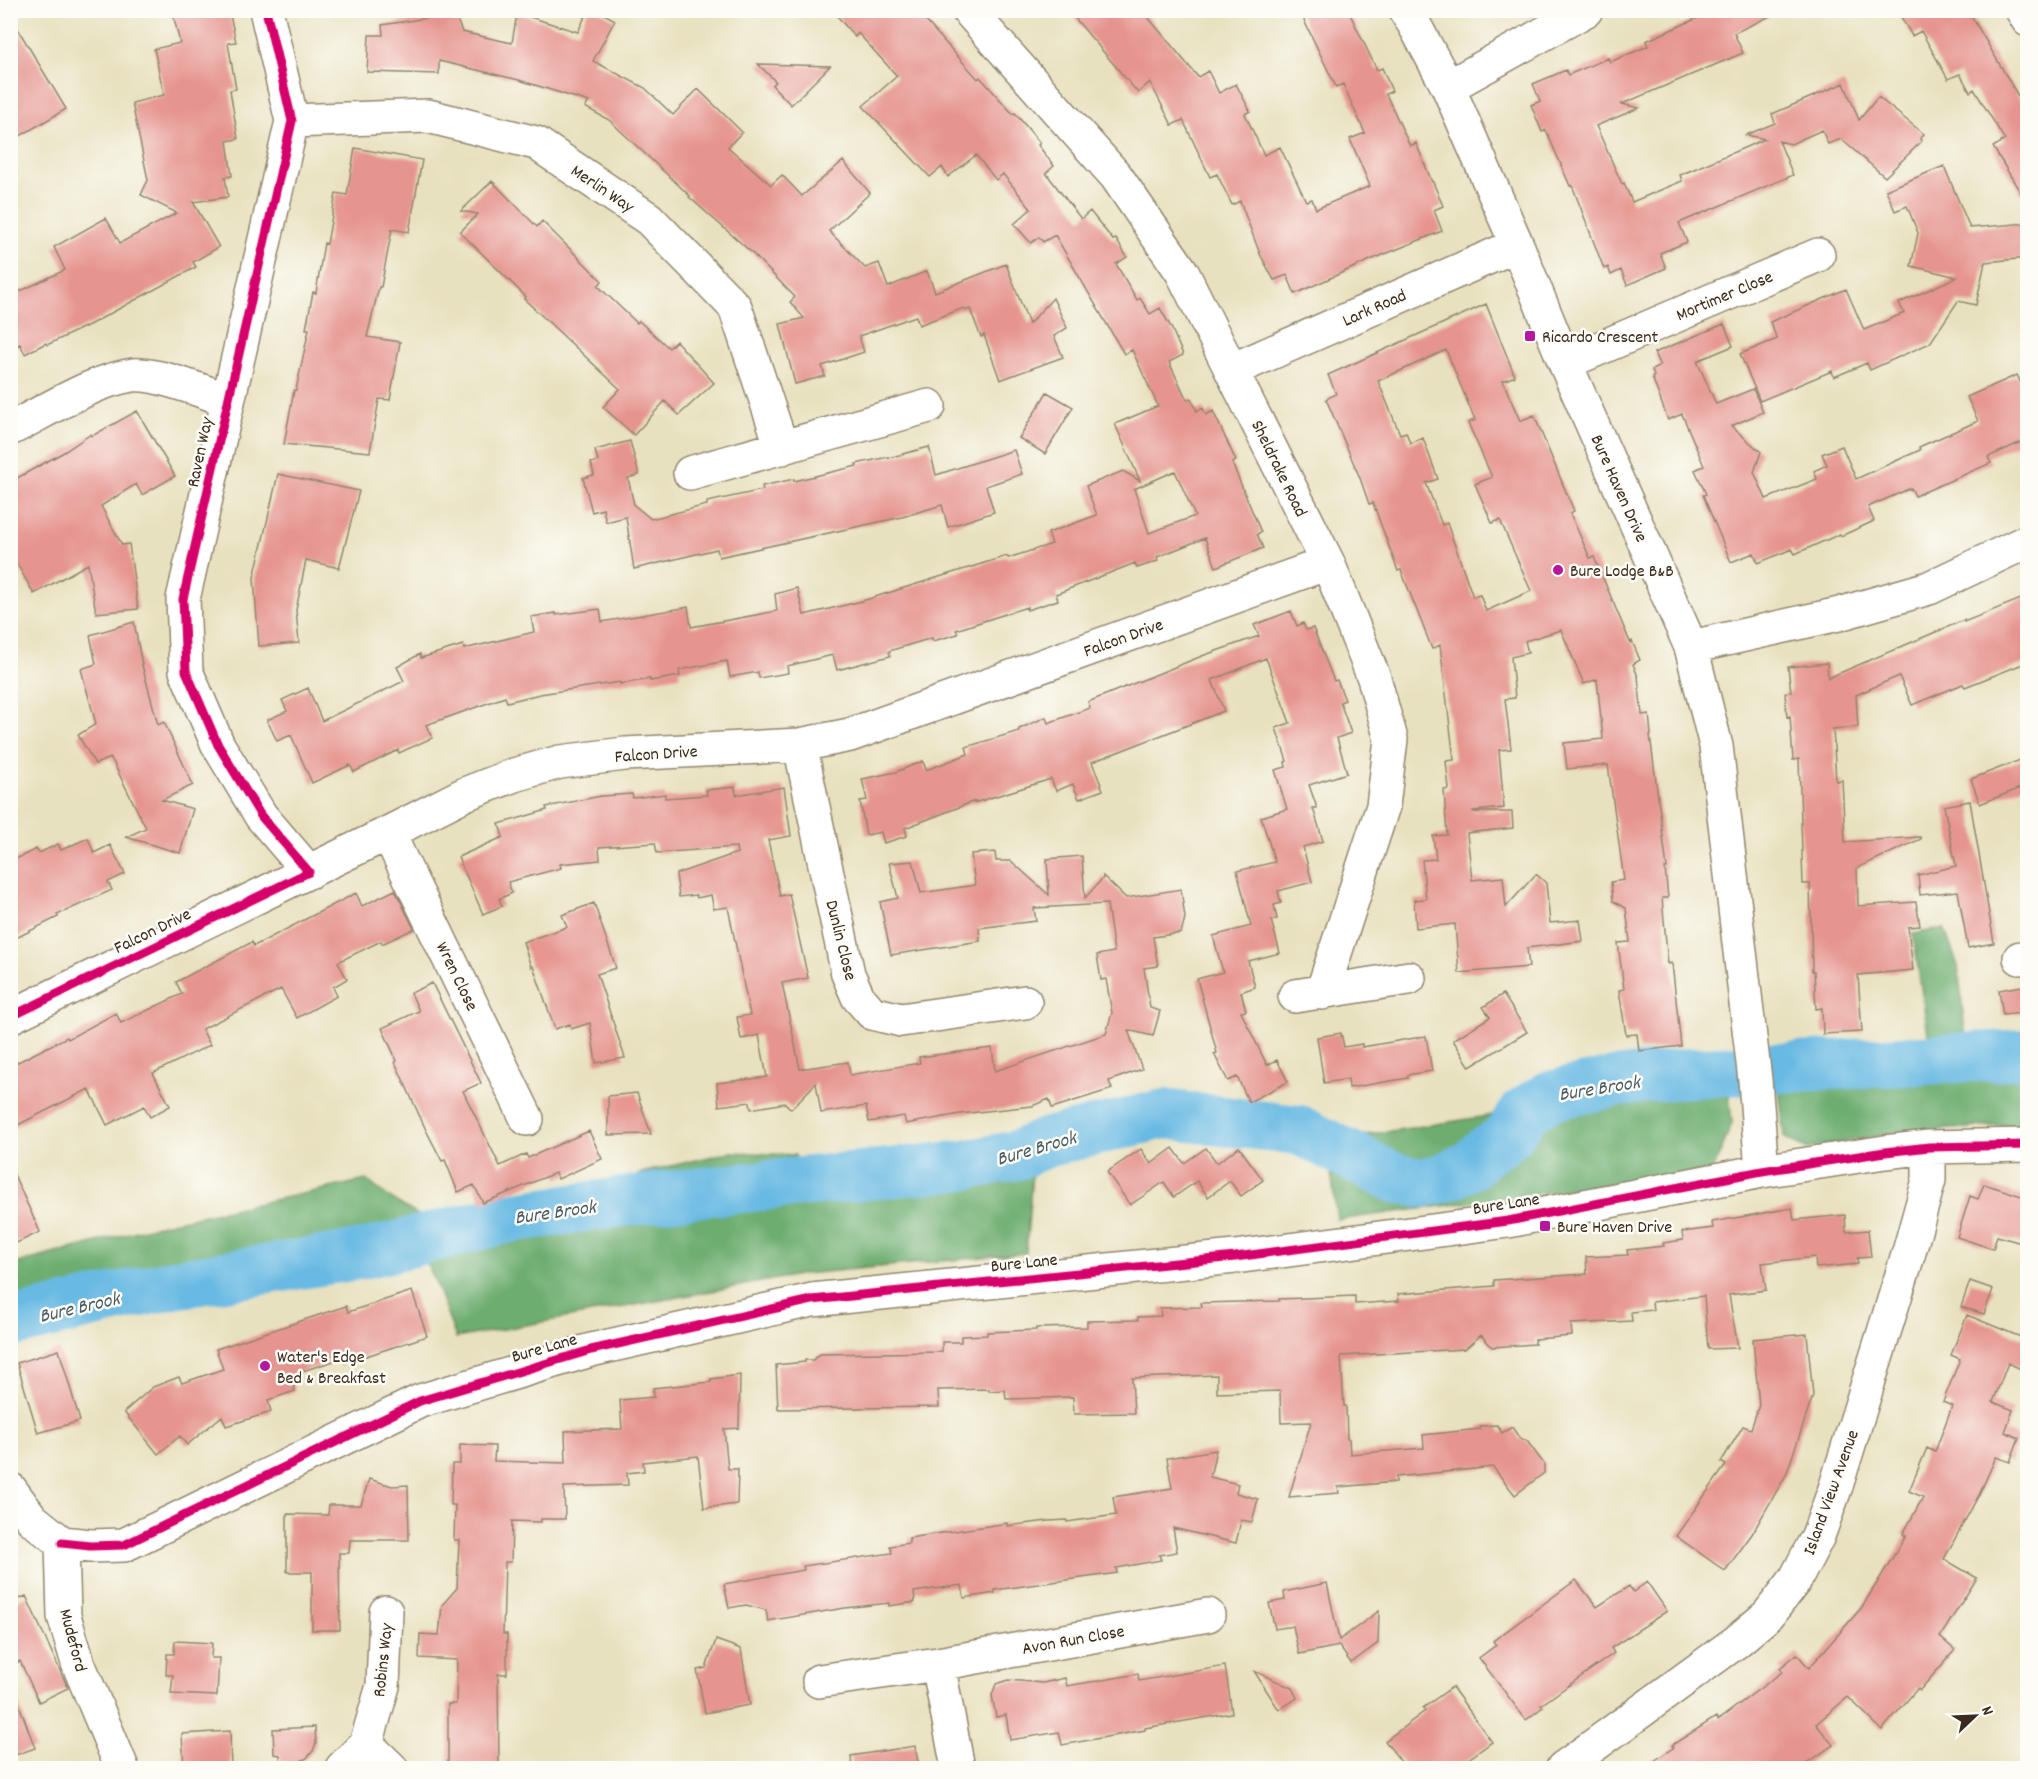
<svg xmlns="http://www.w3.org/2000/svg" width="2038" height="1779" font-family="Dekko,sans-serif">
<style>
.forest{fill:#6dad6f;stroke:#546c46;stroke-width:1.5}
.lines{fill:none;stroke-linecap:round;stroke-linejoin:round}
.river{stroke:#67b9e3;stroke-width:50}
.building{fill:#e6948f;fill-rule:evenodd}
.minor-casing{stroke:#92866e;stroke-width:36}
.minor{stroke:#fff;stroke-width:33}
.cycleway-casing{stroke:#fdfcf7;stroke-width:13}
.cycleway{stroke:#d6006c;stroke-width:9}
.poi-dot{fill:#b5179e;stroke:#fdfcf7;stroke-width:2}
.labels{text-anchor:middle;stroke-width:5;stroke-linejoin:round;paint-order:stroke}
.street-label{font-size:18px;fill:#3b2a1e;stroke:#fdfcf7}
.poi-label{font-size:18px;fill:#3b2a1e;stroke:#fdfcf7;text-anchor:start}
.water-label{font-size:20px;font-style:italic;fill:#4a5c63;stroke:#fdfcf7}
</style>
<rect width="100%" height="100%" fill="#fdfcf7"/>
<filter id="ink" filterUnits="userSpaceOnUse"><feTurbulence type="fractalNoise" baseFrequency=".0167" numOctaves="2"/><feDisplacementMap in="SourceGraphic" scale="12" xChannelSelector="R" yChannelSelector="G"/><feConvolveMatrix kernelMatrix="1 2 1 2 8 2 1 2 1" color-interpolation-filters="sRGB"/></filter>
<filter id="wash" filterUnits="userSpaceOnUse"><feTurbulence type="fractalNoise" baseFrequency=".008" numOctaves="4" result="noise"/><feDisplacementMap in="SourceGraphic" scale="24" xChannelSelector="R" yChannelSelector="G"/><feGaussianBlur stdDeviation="1.35" result="paint"/><feColorMatrix in="noise" values="0 0 0 0 0 0 0 0 0 0 0 0 0 0 0 0 0 1.4 0 .05"/><feComposite in="paint" operator="in"/></filter>
<g filter="url(#wash)">
<rect width="100%" height="100%" fill="#e8e1bf"/>
<!-- forest -->
<path class="forest" d="M1944 928 1958 966 1966 1041H2027V1124L1900 1132 1805 1149 1784 1137 1776 1058 1930 1047 1913 934Z
M1727 1079 1732 1123 1713 1170 1337 1220 1327 1141Z
M1019 1145 1033 1160 1026 1253 804 1274 456 1338 434 1279 414 1233 312 1252 174 1284 11 1314V1265L163 1224 366 1180 393 1200 431 1223 609 1190 642 1173 730 1152 795 1155 798 1167Z"/>
<g class="lines">
<!-- river -->
<path class="river" d="M10 1323 174 1284 364 1254 509 1218 664 1196 966 1165 1017 1155 1048 1142 1164 1114 1299 1130 1395 1178 1421 1183 1443 1178 1471 1165 1484 1152 1506 1138 1526 1110 1549 1096 1615 1082 1688 1073 2028 1054"/>
</g>
<g id="blocks">
<!-- building -->
<path class="building" d="M172 10H229L236 42 228 43 236 89 230 90 238 139 227 141 232 176 225 177 228 197 193 202 219 247 193 262 196 267 91 324 47 345 46 343 25 354 20 344 10 349V296L65 270 54 247 106 218 120 243 177 213 141 195 148 180 132 103 164 95 154 49 180 43Z
M445 10H453L462 32 512 43 517 13 578 32 588 10H597L615 20 593 61 645 88 673 115 698 89 742 132 728 147 771 185 782 175 802 196 843 161 870 193 829 231 865 268 879 263 888 287 927 271 935 292 1006 264 1029 324 1053 298 1067 328 1054 336 1063 357 1000 380 984 335 981 337 970 309 965 311 964 308 919 325 916 316 859 336 864 352 822 366 825 376 795 384 780 324 804 318 790 302 795 297 751 252 689 197 690 196 609 120 585 107 589 102 519 80 439 61V74L367 72 369 35H383L382 25 440 16Z
M832 10H916L978 79 980 77 1013 114 1015 113 1040 143 1038 145 1054 166 1046 173 1081 219 1090 211 1113 240 1116 239 1127 257 1116 264 1137 300 1140 298 1150 314 1160 308 1171 327 1183 355 1169 362 1187 400 1191 398 1197 411 1203 408 1206 415 1213 411 1236 461 1232 463 1261 532 1257 534 1263 548 1216 567 1205 538 1157 557 1158 561 1137 568 1135 563 1056 594 1058 600 1027 610V607L956 630 958 634 933 641 932 638 889 651 890 656 837 670 833 655 787 666 788 673 759 678 758 672 730 677 727 661 679 670 680 676 650 681V679L620 684V682L540 694 507 702 505 697 426 725 432 738 399 753 398 750 354 772 350 765 312 783 291 735 277 741 267 720 287 711 282 700 308 688 322 721 404 681 397 667 420 654 421 658 463 645 464 649 534 632 531 617 556 613V615L600 609 602 622 688 607 691 627 777 611 775 594 797 588 804 615 862 601 1007 556 1008 558 1052 544 1048 533 1097 515 1086 486 1123 471 1140 481 1115 424 1158 406 1132 350 1124 354 1055 235 1043 242 1039 237 1031 243 1014 224 1031 209 1003 174 996 180 976 155 948 177 942 167 930 177 863 106 897 76 858 33 855 37ZM1175 471 1195 516 1149 533 1134 489Z
M1068 10H1142L1198 77 1208 71 1219 93 1236 84 1250 111 1245 114 1264 155 1280 147 1306 201 1312 199 1316 209 1370 186 1350 139 1365 133 1343 84 1336 87 1299 10H1348L1377 70 1382 68 1392 91 1386 94 1410 146 1416 143 1432 182H1433L1443 206 1434 210 1442 231 1368 261 1295 294 1287 275 1274 280 1260 254 1240 201 1232 205 1217 174 1210 177 1183 120 1172 125 1150 82 1138 93Z
M1700 10H1783L1734 33 1743 53 1622 104 1639 108 1596 126 1622 184 1624 183 1632 202 1682 181 1680 175 1765 139 1746 135 1775 123 1772 114 1844 83 1859 120 1878 97 1924 134 1920 139 1922 141 1885 177 1841 139 1828 144 1822 130 1791 144 1779 141 1793 175 1679 223 1687 242 1660 253 1666 268 1627 285 1621 270 1611 275 1608 267 1604 269 1572 185 1570 186 1546 130 1542 132 1531 105 1540 101 1533 84 1566 70 1568 75 1608 58 1610 62 1648 46 1646 41 1702 16Z
M1909 10H1968L2028 113V205L1993 147 2005 140 1974 89 1970 92 1960 74 1948 79 1921 31 1912 36 1901 17 1910 12Z
M10 16 66 109 10 142Z
M758 64 830 66 791 105 772 85 776 82Z
M355 148 422 160 409 232 392 229 381 287H379L367 337 400 342 390 400 379 399 370 452 284 444 294 390H296L309 329H306L313 292 316 293 324 243 327 244 336 193 347 195Z
M1944 166 1970 228 2028 223V258L1985 262 1976 305 1958 301 1930 343 1870 370 1867 363 1834 377 1832 371 1760 401 1740 354 1777 339 1770 322 1846 289 1864 330 1904 313 1899 303 1957 277 1911 266 1918 233 1907 206 1895 211 1886 190Z
M492 181 537 227 542 221 602 281 598 286 637 323 639 321 669 348 676 341 714 383 679 415 665 401 634 435 603 407 620 389 524 299 526 297 460 232 478 214 461 211Z
M1486 304 1515 376 1503 381 1520 421 1534 415 1574 511 1570 513 1590 558 1594 557 1630 642 1632 641 1640 660 1633 664 1638 677 1642 715 1649 714 1651 735H1650L1667 868H1665L1668 898H1662L1668 964 1672 963 1681 1046 1639 1051 1637 1034 1626 1035 1619 990 1624 989 1618 943 1630 942 1626 908 1613 901 1611 882 1624 880 1608 765 1567 769 1564 743 1603 739 1597 679 1584 684 1561 630 1525 641 1528 653 1511 657 1515 698 1505 699 1511 749 1499 750 1504 808 1473 811 1474 812H1512L1513 828 1467 833 1472 880 1503 877 1506 907 1536 874 1546 883 1550 923 1580 920 1583 941 1527 948 1529 967 1459 973 1455 924 1416 928 1414 900 1426 899 1422 860 1436 859 1433 836 1447 835 1444 790 1449 789 1446 761 1454 760 1440 645 1432 649 1401 570 1398 571 1373 503 1369 504 1360 478 1326 399 1336 394 1328 375ZM1446 350 1475 420 1468 423 1492 477 1475 484 1492 523 1500 520 1531 591 1486 611 1480 595 1473 597 1447 523 1442 525 1426 483 1438 479 1423 438 1410 443 1406 432 1400 434 1378 381Z
M1724 324 1733 346 1697 361 1716 404 1753 389 1763 412 1731 426 1761 452 1754 472 1766 499 1817 479 1814 471 1827 465 1822 454 1842 446 1856 479 1920 450 1919 447 1978 421 1967 397 2017 375 2022 385 2028 382V439L1988 457 1991 463 1915 496 1911 488 1868 507 1874 521 1841 536 1840 534 1795 554 1792 549 1758 563 1754 553 1731 562 1703 495 1706 494 1695 470 1704 466 1682 414 1668 420 1652 377 1654 376 1652 370 1660 366 1654 353Z
M1047 392 1073 407 1045 454 1019 438Z
M137 411 175 476 142 495 136 484 101 506 122 545 129 544 138 609 96 613 88 564 34 594 10 551V482L64 452 91 434 92 436Z
M630 441 639 475 628 478 634 505 651 519 707 505V502L763 490 762 486 794 479V481L857 466 856 464 888 457V458L929 447 936 475 1014 450 1022 474 986 486 994 512 948 527 942 505 902 517 719 557 717 549 634 569 626 517 606 522 603 509 592 512 583 478 594 475 591 463 598 461 595 450Z
M278 474 359 491 339 568 306 560 296 610 299 643 259 646 254 578Z
M2028 596V662L1965 687 1963 684 1912 705 1899 676 1856 695 1858 727 1833 729 1836 781 1842 780 1845 842 1920 837 1921 839 1857 868 1858 906 1916 902 1920 926 1908 927 1913 970 1858 975 1862 1032 1823 1034 1822 1008 1816 1009 1814 971H1812L1810 884H1803L1799 759 1793 760 1790 716 1787 717 1785 693 1791 692 1788 667 1827 663 1828 678 1964 620V622Z
M1291 611 1297 626 1303 623 1306 630 1313 628 1334 681 1337 680 1345 700 1340 702 1351 733 1337 738 1347 773 1309 785 1317 808H1313L1323 841 1303 847 1312 882 1278 891 1281 903 1274 905 1277 919 1271 920 1280 953 1248 961 1255 987 1241 992 1246 1011 1241 1012 1267 1065 1277 1060 1288 1082 1249 1102 1237 1077 1228 1081 1214 1054 1217 1053 1197 979 1223 972 1213 936 1251 926 1237 871 1275 862 1261 817 1287 809 1275 770 1286 767 1285 762 1287 761 1276 728 1290 723 1266 658 1212 680 1224 711 1092 762 1103 790 1079 799 1073 784 1056 791 1051 779 974 803 975 801 905 828 907 836 884 843 881 832 866 835 860 801 867 800 862 779 896 772 923 761 926 770 968 754 966 747 1019 731V729L1046 717 1048 723 1090 708 1088 702 1202 656 1259 636 1254 625Z
M134 622 142 665 158 725 164 722 193 785 162 800 193 809 180 853 126 837 146 828 111 758 95 764 78 735 96 724 81 669 96 664 90 635Z
M2028 757V785L1980 804 1971 779Z
M735 787 736 795 784 787 791 836 768 840 780 896 789 894 808 978 782 983 800 1069 848 1062 850 1075 920 1063 919 1057 992 1048 995 1071 1106 1034 1112 1013 1106 979 1101 980 1097 955 1114 952 1107 904 1034 908 1036 921 979 928 980 941 891 955 880 902 898 898 889 863 913 861 921 893 975 885 971 854 995 852 996 861H1011L1049 895 1047 859 1082 856 1085 898 1103 878V876L1126 898 1181 889 1185 918 1181 933 1153 937 1158 966 1144 968 1150 1008 1160 1011 1153 1036 1128 1030 1142 1069 1109 1081 1112 1089 1052 1108 1049 1099 1032 1106 960 1114 906 1124 904 1116 869 1122 866 1106 821 1113 816 1083 791 1109 785 1103 751 1109 750 1102 719 1106 717 1083 767 1077 759 1035 741 1039 737 1017 750 1015 728 907 714 909 711 895 697 898 696 895 679 897 676 874 737 853 736 847 657 853 655 843 599 847 600 860 560 864 561 868 508 882 512 893 499 899 502 906 483 914 458 857 503 837 499 824 547 810 546 807 601 796 632 794 633 798 665 794V798L707 795 706 790Z
M1970 801 1994 943 1968 948 1958 891 1920 895 1918 875 1956 866 1944 806Z
M88 838 94 853 110 845 125 874 108 882 112 890 57 915 58 917 10 941V862L36 849 39 853 58 844 61 850Z
M395 890 414 929 382 944 381 941 338 962 347 979 333 987 337 996 297 1018 281 989 202 1029 210 1045 153 1073 170 1106 150 1117 144 1106 107 1125 89 1089 10 1129V1066L67 1037 68 1039 116 1013 121 1023 182 994 176 982 252 942 254 946 356 893 362 906Z
M594 903 616 968 597 974 625 1058 596 1063 590 1023 571 1029 570 1024 555 1029 533 966 531 967 523 942 567 927 562 915Z
M432 983 481 1083 463 1091 500 1166 526 1154 528 1158 589 1131 602 1159 558 1179 555 1173 483 1203 474 1185 458 1192 445 1160 442 1161 426 1130 395 1062 397 1061 382 1028 419 1011 411 993Z
M2028 985V1012L2003 1015 1999 990Z
M1503 994 1527 1032 1470 1067 1453 1040 1490 1017 1483 1007Z
M1341 1033 1344 1047 1362 1044V1047L1426 1036 1432 1071 1408 1075V1078L1349 1088 1348 1079 1324 1083 1317 1037Z
M637 1093 651 1134 608 1135V1096Z
M1239 1147 1263 1180 1241 1196 1230 1181 1208 1197 1197 1181 1174 1197 1164 1182 1130 1205 1107 1172 1141 1149 1151 1164 1173 1148 1184 1163 1206 1148 1217 1163Z
M10 1166 40 1232 10 1246Z
M1984 1184 2028 1198V1245L1997 1236 1993 1249 1957 1237 1970 1196 1978 1199Z
M1792 1208 1794 1220 1845 1215 1846 1232 1868 1230 1871 1257 1857 1258 1858 1264 1816 1268 1815 1257 1762 1263 1766 1290 1729 1295 1738 1348 1708 1349 1704 1296 1652 1302 1653 1310 1631 1312 1632 1321 1571 1324 1572 1336 1535 1339V1344L1492 1347 1481 1335 1465 1349 1341 1356 1344 1406H1346L1347 1439H1349L1350 1454 1424 1448 1423 1435 1480 1429V1426L1497 1425 1502 1433 1512 1427 1520 1439 1527 1441 1544 1464V1473L1515 1495 1493 1467 1396 1477V1482L1338 1487 1339 1493 1289 1497 1311 1422 1281 1423 1280 1391 1217 1393V1375L1132 1378 1134 1413 1074 1414 1073 1397 1006 1399 1005 1390 989 1391V1389L938 1390 939 1407 778 1409 776 1365 805 1362V1360H813L820 1354 942 1352V1342H961V1336L987 1335V1332L1036 1330V1328L1087 1327V1321L1138 1320V1317L1161 1316 1160 1308 1202 1307 1201 1303 1279 1301V1299L1355 1296V1304L1399 1301 1398 1294 1494 1286V1280L1587 1274 1586 1257 1628 1255 1627 1250 1664 1246 1663 1243 1683 1240 1682 1232 1713 1228 1712 1222Z
M1970 1281 1993 1289 1984 1314 1961 1307Z
M412 1291 427 1336 345 1363 343 1358 290 1375 295 1391 268 1400 271 1412 226 1426 222 1416 187 1445 180 1436 158 1454 124 1412 153 1387 179 1377 182 1383 223 1369 216 1349 346 1306 348 1312Z
M1967 1315 2028 1340V1354L2021 1369 2008 1363 1993 1402 2013 1410 2005 1432 2019 1438 2010 1462 1996 1457 1980 1493 1944 1559 1977 1578 1940 1637 1955 1650 1920 1690 1918 1688 1882 1730 1848 1697 1816 1724 1833 1745 1800 1768H1644L1673 1748 1672 1745 1716 1717 1718 1720 1782 1672 1780 1668 1797 1654 1809 1668 1862 1607 1906 1536 1903 1534 1923 1497 1909 1491 1927 1448 1935 1452 1952 1406 1943 1402 1960 1359 1951 1355Z
M1807 1334 1813 1396 1786 1475 1752 1534 1725 1571 1676 1536 1726 1465 1721 1462 1743 1426 1751 1429 1759 1405 1753 1339Z
M59 1350 80 1421 38 1433 17 1363Z
M740 1375 739 1428 724 1429 728 1469H738L737 1504 704 1508 698 1456 643 1462 644 1471 627 1473 628 1485 564 1487 565 1519H541V1522L512 1521 511 1562H505L503 1634H507V1674H498L499 1766 498 1768H448V1704H456L457 1660 419 1658 420 1634 439 1635 442 1605 457 1588 459 1540H454L455 1505H451L452 1464H460V1445L495 1446 494 1461 566 1463 565 1431 622 1429 620 1400 654 1397 653 1388 711 1382V1379Z
M1216 1450 1210 1477 1238 1484 1236 1493 1258 1499 1252 1522 1241 1520 1236 1543 1173 1528 1177 1552 1159 1555 1161 1560 1116 1568 1117 1573 995 1590V1593L964 1598 962 1585 914 1592 915 1602 889 1606V1603L845 1608 768 1621 766 1610 746 1605 729 1608 724 1584 804 1570 803 1566 892 1553 890 1546 909 1543V1538L1007 1523V1526L1048 1521 1067 1520V1522L1116 1515 1113 1497 1172 1488 1167 1458Z
M369 1479 392 1486 408 1485 409 1540H350L349 1553H339L340 1630H312V1572H287V1514L328 1515 329 1505H361Z
M1576 1580 1597 1607 1629 1586 1633 1592 1647 1582 1667 1611 1611 1648 1614 1653 1541 1705 1543 1707 1526 1720 1479 1658 1496 1645 1493 1641Z
M1327 1583 1339 1640 1379 1611 1378 1643 1351 1663 1339 1646 1299 1654 1293 1626 1275 1629 1269 1603 1285 1600 1284 1592Z
M26 1596 68 1688 39 1702 20 1661 10 1666V1603Z
M716 1640 741 1649 750 1705 705 1713 697 1670 706 1668Z
M175 1641 212 1643 211 1658H219L217 1696 171 1694 173 1675H166L167 1654H174Z
M1225 1666 1232 1713 1145 1728V1730L1062 1745 1059 1732 1010 1740 1006 1715 996 1717 992 1695 996 1684 1008 1680 1043 1683 1065 1678 1067 1686 1138 1674 1139 1681Z
M1254 1671 1292 1688 1297 1698 1279 1710Z
M1452 1687 1492 1742 1456 1768H1406L1385 1741 1425 1711 1423 1708Z
M13 1688 35 1748 10 1757V1689Z
M315 1727 316 1743 313 1751 307 1758 297 1763H280V1755L274 1754 273 1729Z
M230 1731 231 1768H184L182 1734Z
M915 1746 919 1768H852L851 1756Z"/>
</g>
</g>
<g filter="url(#ink)">
<use href="#blocks" fill-opacity="0" stroke="#92866e" stroke-width="1.5"/>
<g class="lines">
<defs>
<path id="minor" d="M266 10 292 121 183 599 186 671 218 745 261 816 309 872
M968 10 1116 176 1182 272 1328 563 1374 678 1391 739 1383 806 1322 993
M1405 10 1414 24 1448 87 1517 245 1565 363 1691 647 1716 746 1755 1080 1762 1171
M2022 10 2028 20
M1448 87 1586 10
M292 121 428 116 536 143 649 219 735 307 782 448
M1565 363 1818 255
M1232 370 1517 245
M10 429C46 411 94 380 133 375 157 373 204 392 228 400
M690 473 929 406
M1691 647 1839 614 1929 588 2028 541
M800 745 848 974 858 997 872 1013 901 1020 1025 1002
M388 833 527 1119
M2020 958 2028 957
M1295 996 1409 978
M10 1017 388 833 465 794 514 775 560 762 625 754 800 745 850 735 1328 563
M10 1489 32 1519 62 1543
M62 1543 90 1546 124 1545 420 1401 591 1350 812 1300 1235 1257 1508 1221 1762 1171 1885 1152 1929 1147 2028 1145
M62 1543 64 1616 78 1663 122 1768
M938 1664 958 1768
M819 1681 938 1664 1208 1615
M366 1744 391 1768
M342 1768 366 1744 383 1686 386 1612
M1563 1768 1736 1642 1768 1615 1795 1580 1818 1536 1836 1486 1909 1252 1929 1180V1147"/>
</defs>
<!-- minor casing -->
<use href="#minor" class="minor-casing"/>
<!-- minor -->
<use href="#minor" class="minor"/>
<defs>
<path id="cycleway" d="M10 1017 309 872 261 816 218 745 186 671 183 599 292 121 266 10
M62 1543 90 1546 124 1545 420 1401 591 1350 812 1300 1235 1257 1508 1221 1762 1171 1885 1152 1929 1147 2028 1145"/>
</defs>
<!-- cycleway casing -->
<use href="#cycleway" class="cycleway-casing"/>
<!-- cycleway -->
<use href="#cycleway" class="cycleway"/>
</g>
</g>
<!-- markers -->
<g class="poi-dot">
<rect x="1524" y="330" width="12" height="12" rx="3"/>
<circle cx="1558" cy="570" r="6"/>
<rect x="1539" y="1220" width="12" height="12" rx="3"/>
<circle cx="265" cy="1366" r="6"/>
</g>
<g class="labels">
<!-- street labels -->
<g class="street-label">
<text transform="translate(603 188) rotate(34)" y="6">Merlin Way</text>
<text transform="translate(1724 295) rotate(-23)" y="6">Mortimer Close</text>
<text transform="translate(1374 307) rotate(-24)" y="6">Lark Road</text>
<text transform="translate(199 452) rotate(-78)" y="6">Raven Way</text>
<text transform="translate(1280 468) rotate(64)" y="6">Sheldrake Road</text>
<text transform="translate(1620 488) rotate(66)" y="6">Bure Haven Drive</text>
<text transform="translate(1123 637) rotate(-20)" y="6">Falcon Drive</text>
<text transform="translate(656 753) rotate(-4)" y="6">Falcon Drive</text>
<text transform="translate(152 930) rotate(-26)" y="6">Falcon Drive</text>
<text transform="translate(842 940) rotate(76)" y="6">Dunlin Close</text>
<text transform="translate(458 976) rotate(64)" y="6">Wren Close</text>
<text transform="translate(1506 1203) rotate(-9)" y="6">Bure Lane</text>
<text transform="translate(1024 1262) rotate(-6)" y="6">Bure Lane</text>
<text transform="translate(544 1347) rotate(-16)" y="6">Bure Lane</text>
<text transform="translate(1830 1492) rotate(-70)" y="6">Island View Avenue</text>
<text transform="translate(1073 1639) rotate(-10)" y="6">Avon Run Close</text>
<text transform="translate(74 1640) rotate(75)" y="6">Mudeford</text>
<text transform="translate(382 1660) rotate(-84)" y="6">Robins Way</text>
</g>
<!-- poi labels -->
<g class="poi-label">
<text x="1542" y="342">Ricardo Crescent</text>
<text x="1570" y="576">Bure Lodge B&amp;B</text>
<text x="1557" y="1232">Bure Haven Drive</text>
<text x="277" y="1362">Water's Edge<tspan x="277" dy="21">Bed &amp; Breakfast</tspan></text>
</g>
<!-- water labels -->
<g class="water-label">
<text transform="translate(1599 1087) rotate(-9)" y="7">Bure Brook</text>
<text transform="translate(1036 1147) rotate(-16)" y="7">Bure Brook</text>
<text transform="translate(555 1211) rotate(-8)" y="7">Bure Brook</text>
<text transform="translate(79 1306) rotate(-13)" y="7">Bure Brook</text>
</g>
</g>
<!-- margin -->
<rect width="2038" height="1779" fill="none" stroke="#fdfcf7" stroke-width="36"/>
<!-- north arrow -->
<g transform="translate(1975 1716) rotate(67)" stroke="#fdfcf7" stroke-width="4.5" paint-order="stroke">
<path d="M0-4.5L10 22L0 15L-10 22Z" fill="#3b2a1e"/>
<text y="-9" font-size="16" font-weight="bold" text-anchor="middle" fill="#3b2a1e">N</text>
</g>
</svg>
